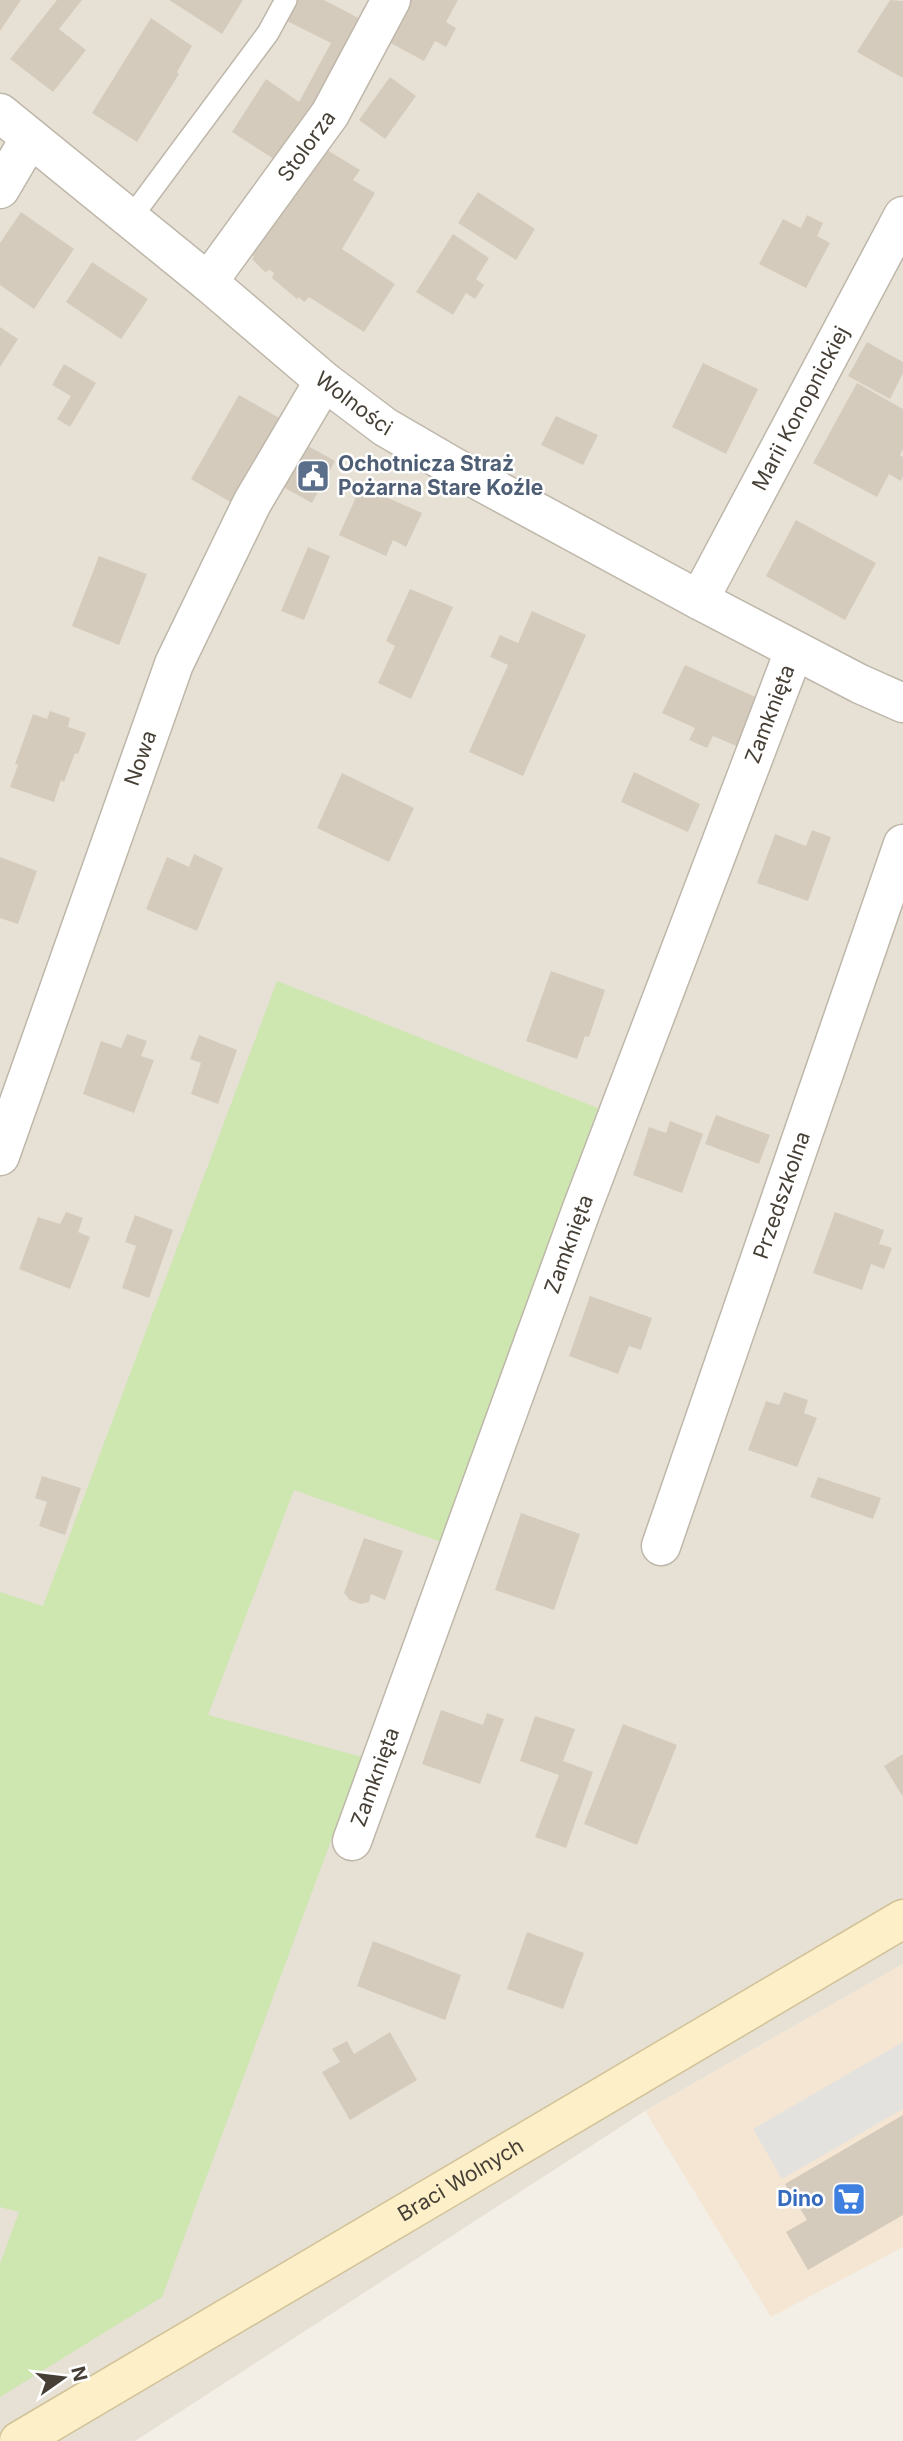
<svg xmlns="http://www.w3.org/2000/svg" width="903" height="2441" font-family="Inter,sans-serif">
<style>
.residential{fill:#e7e1d5}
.commercial{fill:#f4e6d2}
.green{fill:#cee6b0}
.parking{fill:#e4e2df}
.building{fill:#d4cbbc}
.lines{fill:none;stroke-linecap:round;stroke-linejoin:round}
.lane-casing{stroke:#beb7aa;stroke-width:24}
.street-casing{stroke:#beb7aa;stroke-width:41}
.secondary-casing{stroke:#d1c298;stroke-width:41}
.lane{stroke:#fff;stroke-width:21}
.street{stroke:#fff;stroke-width:38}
.secondary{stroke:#fdefc7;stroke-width:38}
.labels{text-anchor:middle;stroke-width:5;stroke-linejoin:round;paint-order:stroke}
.street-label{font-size:21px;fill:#463f36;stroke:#fff}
.service-label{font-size:21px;font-weight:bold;fill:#4e5e75;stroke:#fff;text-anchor:start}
.shop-label{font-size:21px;font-weight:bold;fill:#366cbe;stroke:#fff;text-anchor:end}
</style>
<rect width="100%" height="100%" fill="#f3efe7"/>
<!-- residential -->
<path class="residential" d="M0 0H903V1964L645 2111 135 2441H0Z"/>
<!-- commercial -->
<path class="commercial" d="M903 1964V2247L771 2317 645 2111Z"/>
<!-- green -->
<path class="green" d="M277 981 598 1108 441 1542 294 1490 208 1715 362 1757 162 2297 0 2397V2264L19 2212 0 2207V1592L43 1606Z"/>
<!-- parking -->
<path class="parking" d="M903 2042V2109L782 2179 753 2129Z"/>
<!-- building -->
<path class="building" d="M0 0H21L0 31Z
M57 0H82L59 29 86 50 53 92 10 59Z
M169 0H243L222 34Z
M296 0H324L366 22 283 165 232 132 266 79 299 102 331 43 285 20Z
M406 0H458L446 22 456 28 446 47 435 41 424 61 385 40Z
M890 0 903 1V78L857 52Z
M151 18 192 46 177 72 179 74 137 142 92 113Z
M390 77 416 96 385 139 359 120Z
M322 147 360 170 353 180 375 193 342 249 395 284 364 332 309 297 304 302 299 297 297 299 272 278 274 273 270 270 265 272 252 259 254 257 248 251Z
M478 192 535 229 516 260 458 223Z
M21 212 74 249 34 309 0 285V243Z
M807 215 823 223 817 236 830 243 806 288 759 264 783 219 801 228Z
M453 234 489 258 476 279 484 285 475 299 466 293 453 315 416 292Z
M92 262 148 299 121 339 66 302Z
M0 327 18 339 0 367Z
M867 342 903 362V373L890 399 848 376Z
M703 363 758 389 726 454 672 427Z
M64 364 96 383 70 427 57 419 71 396 52 385Z
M857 383 903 409V449L900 455 903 457V476L901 481 889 474 877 497 813 463Z
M239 395 281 419 232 503 191 479Z
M556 416 598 435 583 465 541 445Z
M301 442 335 461 312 503 278 484Z
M361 486 422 513 406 547 393 540 386 556 339 535Z
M796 520 876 563 845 620 766 576Z
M308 547 330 556 304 620 281 611Z
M99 556 147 574 119 645 72 626Z
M410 589 453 607 411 699 378 683 395 646 386 641Z
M532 611 586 635 523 776 469 752 508 665 490 657 500 635 518 643Z
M685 665 762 700 741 748 713 736 707 748 689 740 695 728 662 713Z
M50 711 70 718 68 727 86 733 78 754 75 753 64 782 61 780 54 802 10 787 18 765 15 764 33 714 47 719Z
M634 772 700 804 688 832 621 802Z
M342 773 414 808 389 862 317 828Z
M812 830 831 837 808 901 757 883 775 834 806 846Z
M194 854 223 868 197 931 146 909 167 857 189 867Z
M0 857 37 871 18 924 0 918Z
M551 971 605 990 589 1037 585 1036 577 1059 526 1041Z
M127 1034 147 1041 141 1056 154 1060 134 1113 83 1094 101 1041 121 1048Z
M199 1035 237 1050 218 1104 191 1094 201 1063 190 1059Z
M716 1115 770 1135 759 1164 705 1144Z
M670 1121 703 1134 682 1193 633 1175 649 1127 666 1133Z
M66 1212 83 1218 78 1232 90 1237 70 1289 19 1269 38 1217 60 1224Z
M835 1212 884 1230 879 1244 892 1248 884 1269 871 1264 862 1290 813 1273Z
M135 1215 173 1230 149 1298 122 1288 136 1246 125 1242Z
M590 1296 652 1318 641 1350 629 1346 618 1374 569 1356Z
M784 1392 808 1400 804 1413 817 1418 797 1467 748 1450 766 1401 779 1405Z
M42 1476 81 1488 65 1535 39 1526 47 1502 35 1498Z
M818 1477 881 1498 873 1519 810 1497Z
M521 1513 580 1534 554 1610 495 1590Z
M364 1538 403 1551 385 1600 371 1594 369 1602 361 1604 350 1600 344 1593Z
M441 1710 483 1725 487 1713 504 1719 480 1784 422 1764Z
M535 1716 575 1729 563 1761 593 1772 566 1848 535 1837 559 1775 520 1761Z
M623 1724 677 1745 637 1845 584 1824Z
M903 1754V1797L884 1766Z
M527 1932 584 1953 563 2009 507 1989Z
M373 1941 461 1975 445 2020 357 1986Z
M390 2032 417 2080 350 2120 322 2072 340 2062 332 2049 347 2041 354 2054Z
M903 2115V2215L808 2270 786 2232 807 2220 785 2184Z"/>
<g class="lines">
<defs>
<path id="lane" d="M130 219 268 33 286 0"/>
<g id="street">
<path id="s1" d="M0 113 208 282 324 381 385 427 452 466 699 600 860 684 903 703"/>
<path d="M0 189 30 138"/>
<path id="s2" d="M208 282 330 114 391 0"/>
<path id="s3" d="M699 600 903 216"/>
<path id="s4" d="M0 1156 174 664 252 503 324 381"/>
<path id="s5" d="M661 1546 903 844"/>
<path id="s6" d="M352 1841 581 1211 794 651"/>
</g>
<g id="secondary">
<path id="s7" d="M19 2441 903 1919"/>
</g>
</defs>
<!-- lane casing -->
<use href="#lane" class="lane-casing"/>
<!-- street casing -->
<use href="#street" class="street-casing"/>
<!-- secondary casing -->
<use href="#secondary" class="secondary-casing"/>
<!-- lane -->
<use href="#lane" class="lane"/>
<!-- street -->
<use href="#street" class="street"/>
<!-- secondary -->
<use href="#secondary" class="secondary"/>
</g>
<!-- icons -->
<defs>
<symbol id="civic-square" viewBox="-11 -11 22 22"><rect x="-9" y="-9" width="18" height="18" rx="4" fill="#5c6f8a" stroke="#fff"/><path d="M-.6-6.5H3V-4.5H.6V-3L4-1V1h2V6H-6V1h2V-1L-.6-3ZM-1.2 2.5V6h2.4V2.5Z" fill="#fff"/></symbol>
<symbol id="supermarket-square" viewBox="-11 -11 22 22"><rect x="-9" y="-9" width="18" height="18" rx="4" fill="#3f7fe0" stroke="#fff"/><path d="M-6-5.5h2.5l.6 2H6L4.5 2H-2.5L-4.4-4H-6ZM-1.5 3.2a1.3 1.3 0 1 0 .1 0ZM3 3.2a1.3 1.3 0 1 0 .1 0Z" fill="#fff"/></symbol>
</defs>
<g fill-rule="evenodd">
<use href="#civic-square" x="294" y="457" width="38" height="38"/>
<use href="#supermarket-square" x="830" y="2180" width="38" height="38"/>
</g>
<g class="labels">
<!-- street labels -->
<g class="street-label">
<text dy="7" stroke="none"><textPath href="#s2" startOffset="168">Stolorza</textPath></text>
<text dy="7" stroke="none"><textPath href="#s1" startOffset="458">Wolności</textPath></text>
<text dy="7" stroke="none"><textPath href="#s3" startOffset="217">Marii Konopnickiej</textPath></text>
<text dy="7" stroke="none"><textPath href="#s6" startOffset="1202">Zamknięta</textPath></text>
<text dy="7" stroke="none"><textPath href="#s4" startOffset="422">Nowa</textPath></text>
<text dy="7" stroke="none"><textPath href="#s5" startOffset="371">Przedszkolna</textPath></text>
<text dy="7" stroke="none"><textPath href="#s6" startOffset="635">Zamknięta</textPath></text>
<text dy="7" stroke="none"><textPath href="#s6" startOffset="68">Zamknięta</textPath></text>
<text dy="7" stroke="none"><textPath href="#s7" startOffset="513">Braci Wolnych</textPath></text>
</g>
<!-- service labels -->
<g class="service-label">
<text x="338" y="471">Ochotnicza Straż<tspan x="338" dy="24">Pożarna Stare Koźle</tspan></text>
</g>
<!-- shop labels -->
<g class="shop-label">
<text x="824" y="2206">Dino</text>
</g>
</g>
<!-- north arrow -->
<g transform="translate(63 2378) rotate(76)" stroke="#ffffff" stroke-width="5" paint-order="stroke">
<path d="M0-5L12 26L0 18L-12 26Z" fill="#463f36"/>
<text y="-10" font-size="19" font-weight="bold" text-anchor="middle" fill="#463f36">N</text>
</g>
</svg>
